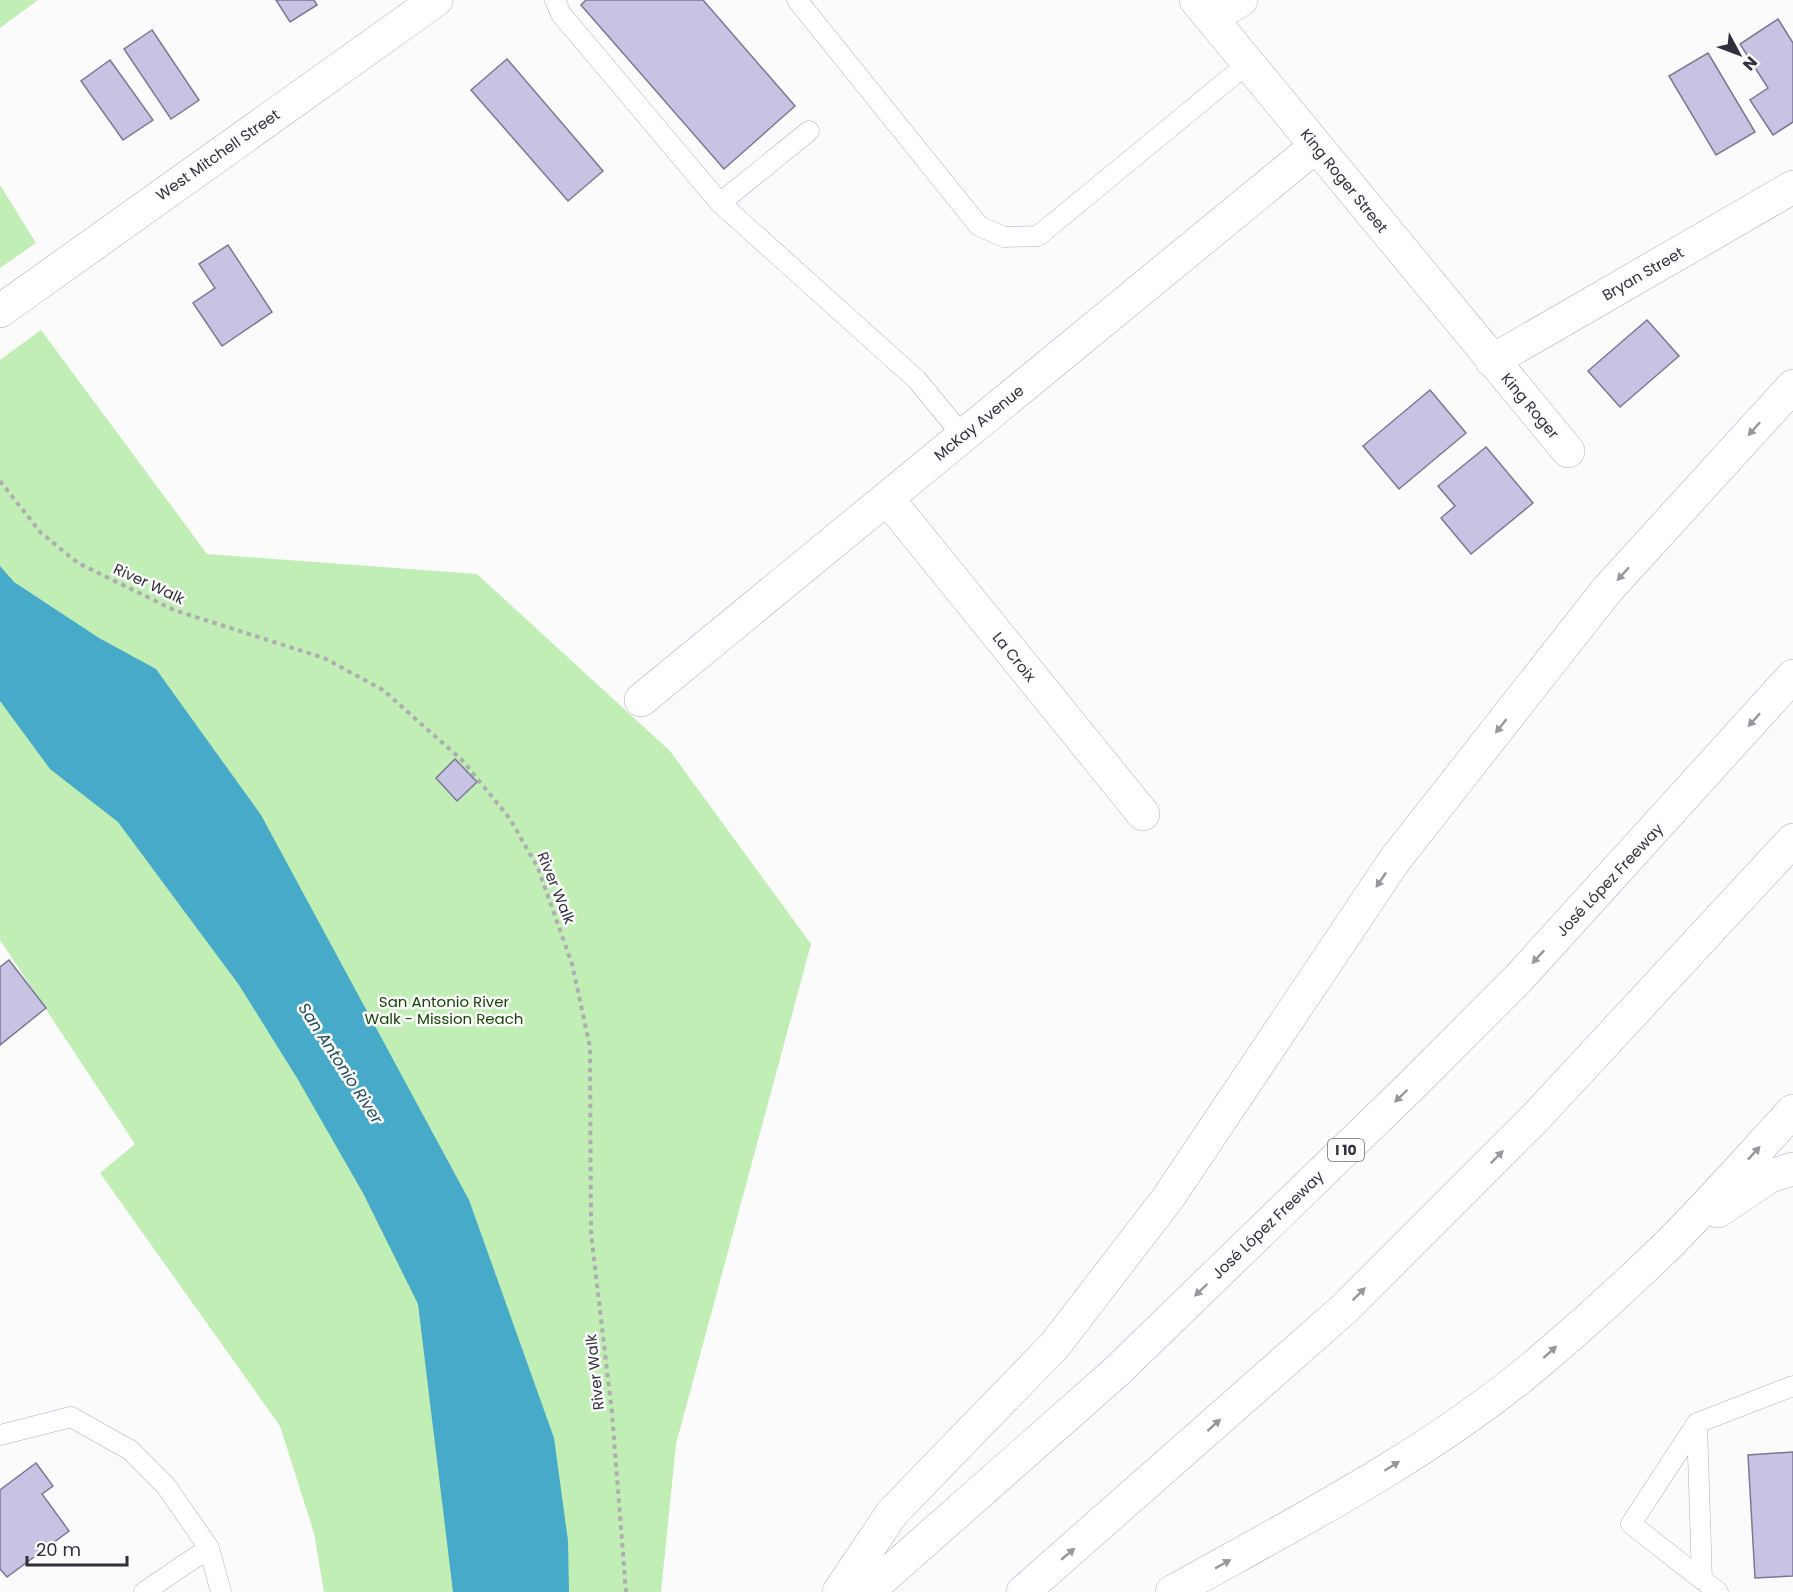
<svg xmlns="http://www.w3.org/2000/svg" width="1793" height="1592" font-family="Poppins,sans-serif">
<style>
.green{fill:#c0eeb4}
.water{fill:#47aac9}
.building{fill:#c7c3e3;stroke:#7b7795;stroke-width:1.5}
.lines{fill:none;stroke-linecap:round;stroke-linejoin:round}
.lane-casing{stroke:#b5a9c8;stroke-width:21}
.street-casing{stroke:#b5a9c8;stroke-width:34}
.secondary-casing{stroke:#b5a9c8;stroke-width:34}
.highway-casing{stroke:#b5a9c8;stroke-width:34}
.path{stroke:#afadb2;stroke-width:4;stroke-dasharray:4.5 4.5;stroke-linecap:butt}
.lane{stroke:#fff;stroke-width:20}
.street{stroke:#fff;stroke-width:33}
.secondary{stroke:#fff;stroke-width:33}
.highway{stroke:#fff;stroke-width:33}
.oneway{fill:#99969d}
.labels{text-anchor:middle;stroke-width:5;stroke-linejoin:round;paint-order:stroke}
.shield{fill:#fbfbfb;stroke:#6f6c75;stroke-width:1.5}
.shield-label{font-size:14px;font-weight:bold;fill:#332e3b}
.street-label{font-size:15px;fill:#332e3b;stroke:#fbfbfb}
.park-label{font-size:15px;fill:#154504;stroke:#fbfbfb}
.water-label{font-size:16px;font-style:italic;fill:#204b58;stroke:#fbfbfb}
</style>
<rect width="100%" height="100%" fill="#fbfbfb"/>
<!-- green -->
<path class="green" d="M0 0H38L0 28Z
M0 185 36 243 0 268Z
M41 330 207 554 477 574 670 751 811 944 676 1444 661 1592H324L314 1533 280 1426 100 1173 135 1144 0 940V360Z"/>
<!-- water -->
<path class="water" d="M0 566 14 582 99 638 156 669 261 815 469 1200 554 1438 568 1541 569 1592H453L418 1304 363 1193 297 1078 239 985 118 822 50 769 0 701Z"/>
<!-- building -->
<path class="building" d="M276 0H314L317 5 290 22Z
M586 0H703L795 106 724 169 581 5Z
M1778 19 1793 43V122L1773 135 1750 100 1768 88 1740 44Z
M152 30 199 100 171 119 124 49Z
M1708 53 1755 132 1716 155 1669 76Z
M507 59 603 171 568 201 471 90Z
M110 60 153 120 123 140 81 81Z
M228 245 272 312 222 346 193 303 215 288 199 264Z
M1647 320 1679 356 1620 407 1588 371Z
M1430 390 1466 433 1399 489 1363 446Z
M1486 447 1533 503 1471 554 1441 518 1455 506 1438 486Z
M455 759 477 782 457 801 436 778Z
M9 960 46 1008 0 1045V967Z
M1793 1452V1576L1755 1578 1748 1455Z
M36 1463 53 1486 42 1494 69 1531 7 1577 0 1569V1490Z"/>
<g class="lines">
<defs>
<path id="lane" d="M555 0 561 14 720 203 917 380 963 436
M797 0 979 226 1004 237 1038 236 1247 64
M720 203 809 131
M1697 1423 1702 1580
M0 1435 71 1417 130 1450 166 1486 209 1548 221 1592
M144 1592 209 1548
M1718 1592 1631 1524 1697 1423 1793 1386"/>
<path id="street" d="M1196 0 1568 451
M1211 18 1241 0
M1492 361 1793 187
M887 498 1143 814
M641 700 1316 146"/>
<path id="secondary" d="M0 311 436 0"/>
<path id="highway" d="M1718 1211 1770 1176 1793 1169
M839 1592 892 1513 1055 1345 1168 1198 1394 861 1607 590 1793 386
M867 1592 1116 1372 1412 1085 1518 979 1793 676
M1023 1592 1344 1309 1536 1117 1793 840
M1172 1592C1296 1523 1429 1455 1538 1363 1583 1325 1627 1285 1669 1244 1712 1201 1752 1155 1793 1111"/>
</defs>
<!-- lane casing -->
<use href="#lane" class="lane-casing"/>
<!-- street casing -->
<use href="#street" class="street-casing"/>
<!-- secondary casing -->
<use href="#secondary" class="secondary-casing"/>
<!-- highway casing -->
<use href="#highway" class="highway-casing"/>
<!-- path -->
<path class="path" d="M0 481 41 533 78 563 174 610 324 658 383 690 463 761 510 819 538 868 572 964 590 1047 591 1233 612 1413 626 1592"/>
<!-- lane -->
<use href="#lane" class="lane"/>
<!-- street -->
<use href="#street" class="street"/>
<!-- secondary -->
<use href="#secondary" class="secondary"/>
<!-- highway -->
<use href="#highway" class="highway"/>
</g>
<!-- one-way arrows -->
<defs><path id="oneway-solid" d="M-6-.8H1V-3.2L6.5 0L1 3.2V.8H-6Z" transform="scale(1.5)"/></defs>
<g class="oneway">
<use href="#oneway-solid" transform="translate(1754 429) rotate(132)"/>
<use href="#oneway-solid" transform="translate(1623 574) rotate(132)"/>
<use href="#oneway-solid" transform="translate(1754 720) rotate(132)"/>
<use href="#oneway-solid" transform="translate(1501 726) rotate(128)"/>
<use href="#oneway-solid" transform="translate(1381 880) rotate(124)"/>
<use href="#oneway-solid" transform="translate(1538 957) rotate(133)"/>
<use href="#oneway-solid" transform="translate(1401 1096) rotate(136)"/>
<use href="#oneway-solid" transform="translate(1754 1153) rotate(-47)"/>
<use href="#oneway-solid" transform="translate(1497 1157) rotate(-45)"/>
<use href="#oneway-solid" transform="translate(1201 1290) rotate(136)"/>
<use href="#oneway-solid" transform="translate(1359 1294) rotate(-45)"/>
<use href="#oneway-solid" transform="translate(1550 1352) rotate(-42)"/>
<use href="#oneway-solid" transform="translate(1214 1425) rotate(-42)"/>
<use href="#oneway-solid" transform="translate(1392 1466) rotate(-32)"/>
<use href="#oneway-solid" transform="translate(1068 1554) rotate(-40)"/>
<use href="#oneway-solid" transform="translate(1223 1564) rotate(-29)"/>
</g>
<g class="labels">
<!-- shield labels -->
<rect class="shield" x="1328" y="1139" width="36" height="22" rx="4.5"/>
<g class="shield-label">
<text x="1346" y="1155">I 10</text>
</g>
<!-- street labels -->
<g class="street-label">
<text transform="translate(218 155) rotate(-35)" y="5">West Mitchell Street</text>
<text transform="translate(1344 181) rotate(51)" y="5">King Roger Street</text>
<text transform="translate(1643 274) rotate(-30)" y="5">Bryan Street</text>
<text transform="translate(1530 406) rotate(50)" y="5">King Roger</text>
<text transform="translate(979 423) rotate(-39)" y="5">McKay Avenue</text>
<text transform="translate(149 584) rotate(25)" y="5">River Walk</text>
<text transform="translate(1014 657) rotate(51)" y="5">La Croix</text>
<text transform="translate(1610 880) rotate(-47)" y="5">José López Freeway</text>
<text transform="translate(556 888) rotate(68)" y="5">River Walk</text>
<text transform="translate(1268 1225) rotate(-44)" y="5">José López Freeway</text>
<text transform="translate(595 1372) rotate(-96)" y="5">River Walk</text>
</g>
<!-- park labels -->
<g class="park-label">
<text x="444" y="1007">San Antonio River<tspan x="444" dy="17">Walk - Mission Reach</tspan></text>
</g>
<!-- water labels -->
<g class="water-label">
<text transform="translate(341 1063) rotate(57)" y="6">San Antonio River</text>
</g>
</g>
<!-- north arrow -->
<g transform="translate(1739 54) rotate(131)" stroke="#fbfbfb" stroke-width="4.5" paint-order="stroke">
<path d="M0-4.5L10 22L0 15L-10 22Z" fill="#332e3b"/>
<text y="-9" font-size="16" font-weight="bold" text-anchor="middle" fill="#332e3b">N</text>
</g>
<!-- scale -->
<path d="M27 1556v9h100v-9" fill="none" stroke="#332e3b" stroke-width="3"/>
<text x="36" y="1556" font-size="18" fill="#332e3b" stroke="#fbfbfb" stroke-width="4.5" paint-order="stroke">20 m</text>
</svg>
